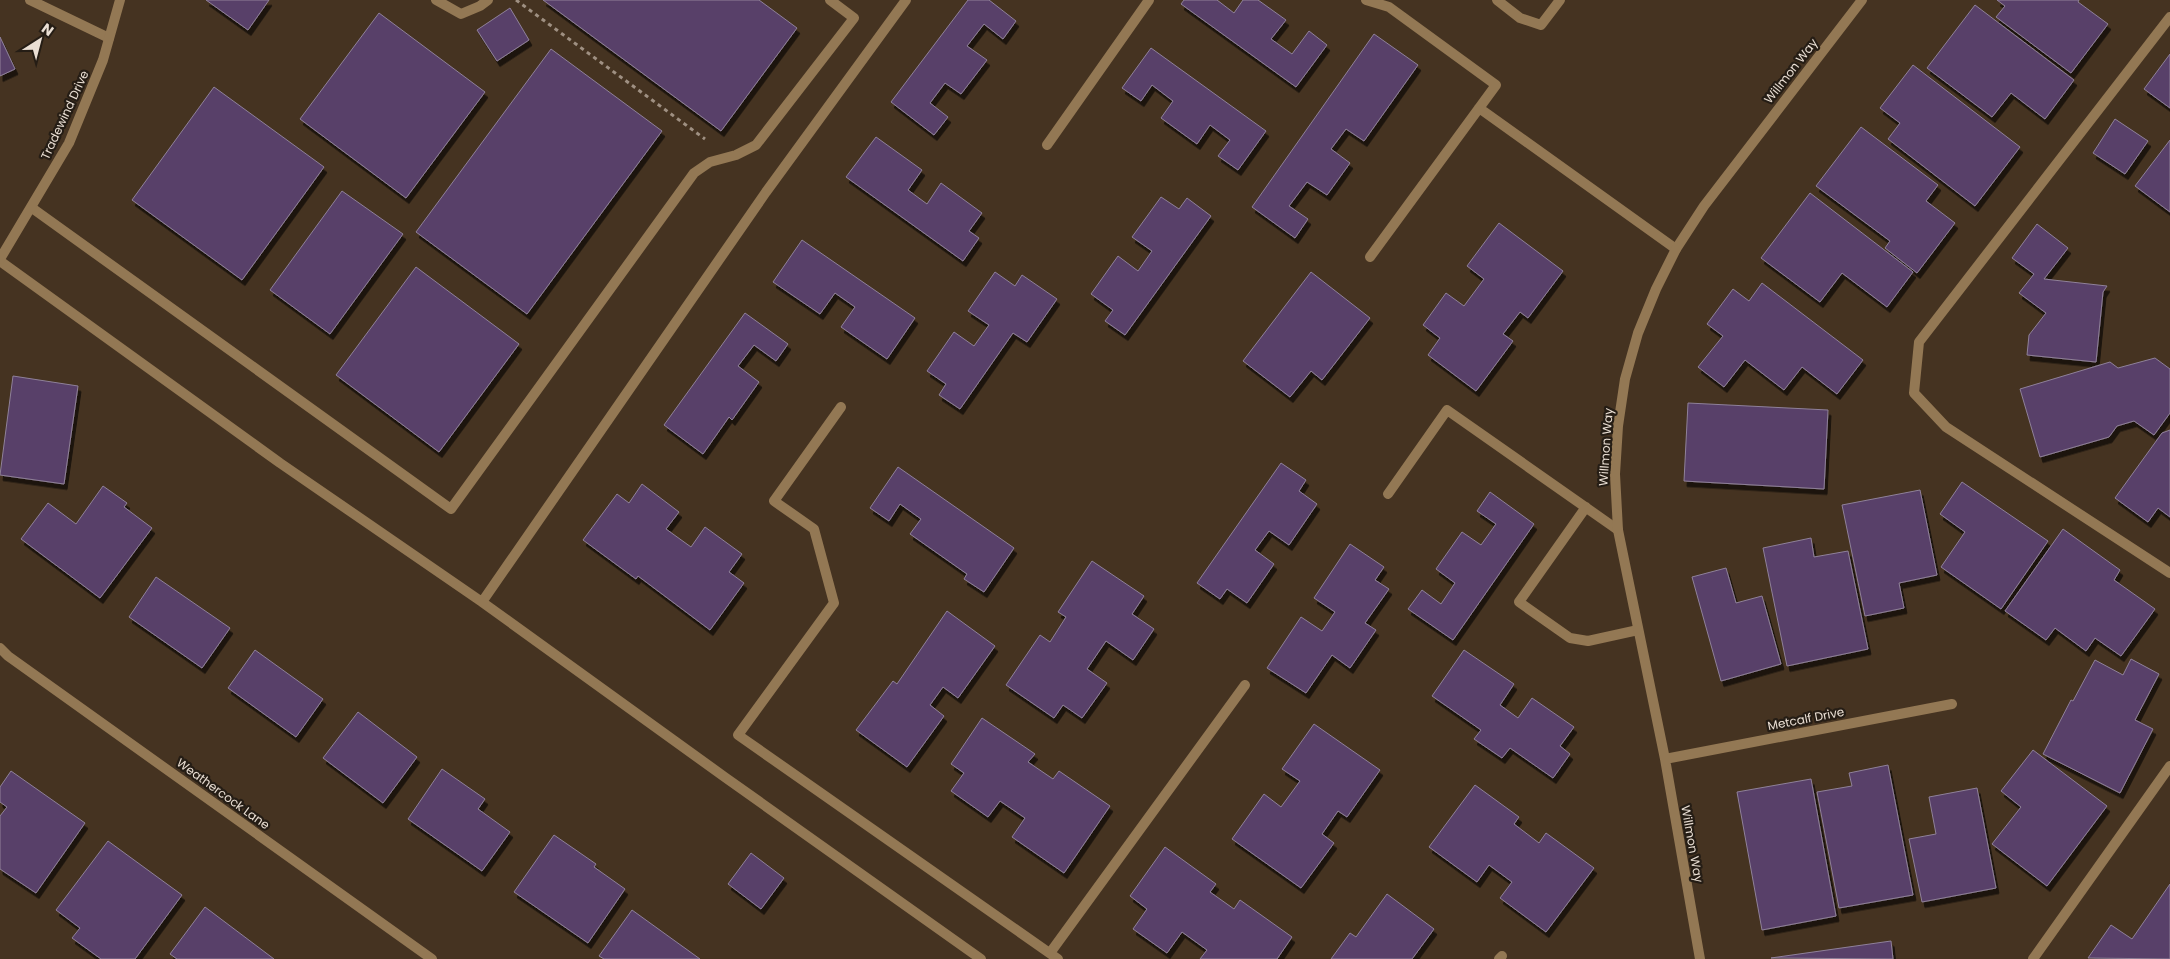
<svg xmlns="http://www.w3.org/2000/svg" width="2170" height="959" font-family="Poppins,sans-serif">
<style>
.building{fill:#584069;stroke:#8f8199;filter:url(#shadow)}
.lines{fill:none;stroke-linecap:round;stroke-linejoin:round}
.path{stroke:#9f9082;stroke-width:3;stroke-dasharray:4 4;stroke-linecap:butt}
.lane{stroke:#937854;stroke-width:10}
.street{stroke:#937854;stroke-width:10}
.labels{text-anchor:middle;stroke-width:4.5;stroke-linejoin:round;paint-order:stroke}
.street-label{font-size:12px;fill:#eadfd4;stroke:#251d15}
</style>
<defs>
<filter id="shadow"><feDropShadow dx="3" dy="5.5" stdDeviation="0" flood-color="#0009"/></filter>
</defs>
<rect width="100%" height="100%" fill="#453321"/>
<!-- building -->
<path class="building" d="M206 0H269L248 30Z
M543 0H759L797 28 721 131Z
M968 0H989L1016 21 1003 39 984 24 967 46 987 60 961 94 945 83 930 103 948 117 934 135 891 102Z
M1184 0H1217L1234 13 1243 0H1258L1286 20 1271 39 1292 54 1309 31 1327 45 1296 87 1181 4Z
M1997 0H2079L2078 2 2108 24 2071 73 1996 17 2005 6Z
M1975 5 2074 80 2045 119 2011 93 1992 117 1927 68Z
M510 8 529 40 497 61 477 30Z
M379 13 485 92 406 198 300 119Z
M1374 34 1418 65 1364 141 1346 129 1331 149 1350 163 1327 195 1307 182 1289 206 1308 219 1295 238 1252 207Z
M0 37 15 69 0 76Z
M1151 48 1266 131 1238 170 1218 156 1230 140 1210 125 1197 144 1161 118 1173 101 1152 85 1141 101 1122 88Z
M551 49 662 131 527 314 416 232Z
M2170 54V108L2144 89Z
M1913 65 2020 147 1975 206 1888 139 1900 123 1880 108Z
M214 87 324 167 242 280 132 200Z
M2115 119 2148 141 2125 174 2093 153Z
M1861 127 1938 185 1926 201 1955 223 1917 273 1885 248 1890 241 1816 186Z
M876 137 922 170 908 190 927 204 941 183 982 213 969 231 979 238 963 261 846 177Z
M2170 140V212L2135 186Z
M342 191 403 234 330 334 270 290Z
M1810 193 1913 272 1887 307 1842 273 1820 302 1761 258Z
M1161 197 1179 209 1187 198 1211 216 1125 335 1105 321 1113 310 1091 294 1118 256 1138 271 1152 251 1132 237Z
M1499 223 1563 271 1528 318 1520 312 1503 334 1513 341 1476 391 1428 355 1440 338 1423 325 1446 293 1464 306 1484 279 1467 266Z
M2037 224 2068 248 2044 279 2107 286 2103 292 2096 362 2027 355 2029 335 2046 313 2019 293 2034 274 2012 258Z
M802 240 915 318 887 359 841 327 855 307 835 293 820 314 773 282Z
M416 267 519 344 439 452 336 375Z
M995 272 1015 286 1022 275 1057 299 1027 342 1013 333 960 409 939 395 946 384 927 371 954 332 974 346 989 325 968 311Z
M1311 272 1370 318 1322 380 1311 371 1290 397 1243 361Z
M1762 283 1863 360 1837 394 1802 367 1784 390 1745 360 1724 387 1698 367 1723 336 1707 324 1733 289 1749 301Z
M745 313 788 344 776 361 754 345 738 366 759 382 732 420 729 417 703 454 664 425Z
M2155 358 2170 369V413L2154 435 2134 421 2117 426 2109 437 2040 457 2020 389 2110 362 2118 368Z
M13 376 78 386 64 484 0 475Z
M1688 403 1828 410 1824 489 1684 481Z
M2170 430V517L2158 508 2148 522 2115 498 2162 433Z
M1281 463 1306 480 1299 491 1317 504 1289 545 1269 531 1255 550 1274 564 1247 603 1227 589 1220 599 1197 583Z
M898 467 1014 548 984 592 964 579 967 574 910 534 921 519 900 504 889 521 870 508Z
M1962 482 2048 541 2001 609 1941 567 1965 532 1940 514Z
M642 484 679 512 666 529 691 547 705 527 742 554 729 572 744 583 710 630 638 576 636 579 583 540 617 494 629 503Z
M103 486 127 503 124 507 152 528 100 598 21 539 48 503 76 524Z
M1920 490 1937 575 1899 583 1904 608 1865 616 1842 505Z
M1490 492 1534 524 1453 640 1408 609 1422 590 1441 604 1455 583 1436 569 1462 532 1481 545 1496 524 1477 511Z
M2063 529 2120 570 2114 580 2155 609 2121 656 2095 638 2086 651 2055 628 2046 640 2005 611Z
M1811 538 1814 557 1848 551 1868 649 1787 666 1763 548Z
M1350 544 1384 567 1375 580 1389 589 1365 623 1376 630 1350 668 1332 655 1306 693 1267 668 1301 617 1322 631 1335 612 1314 598Z
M1092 561 1144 596 1132 614 1154 629 1133 660 1106 641 1087 669 1107 683 1082 718 1063 705 1054 718 1006 685 1040 635 1050 642 1066 617 1058 612Z
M1726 568 1736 603 1762 596 1781 664 1721 681 1692 577Z
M156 577 230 628 202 668 129 617Z
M947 611 995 646 958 698 943 687 930 705 944 716 907 767 856 730 893 681 897 684Z
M255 650 323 699 296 737 228 688Z
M1464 650 1514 684 1500 705 1518 718 1532 698 1574 727 1560 746 1570 754 1553 778 1510 748 1502 758 1474 739 1481 730 1432 696Z
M2131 659 2159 674 2135 720 2153 729 2120 793 2043 754 2071 700 2073 701 2095 660 2123 675Z
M358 712 417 757 383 803 323 758Z
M982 718 1035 754 1028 762 1053 779 1059 771 1110 806 1064 873 1012 837 1025 818 1000 801 988 817 951 791 964 773 951 764Z
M1314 724 1380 770 1347 817 1338 811 1322 834 1334 843 1301 888 1232 839 1264 794 1281 807 1300 781 1282 769Z
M2033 750 2107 806 2047 886 1992 844 2021 807 2001 791Z
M1888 765 1913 895 1839 908 1817 792 1852 786 1849 773Z
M442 769 485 799 478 809 510 832 482 871 408 819Z
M11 771 85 823 36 893 0 869V816L7 807 0 802V787Z
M1811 779 1836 916 1762 930 1737 792Z
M1475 785 1519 817 1514 824 1539 843 1546 833 1594 868 1546 932 1500 898 1512 882 1489 865 1477 882 1429 847Z
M1977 788 1996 888 1922 902 1909 839 1936 834 1929 797Z
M554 835 596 864 594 867 625 889 588 943 514 892Z
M108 841 182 895 135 959H101L72 938 80 928 56 910Z
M1165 847 1216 884 1210 892 1234 909 1240 900 1292 937 1277 959H1200L1207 950 1182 932 1167 953 1133 929 1147 909 1130 896Z
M751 853 784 878 761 909 728 884Z
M2170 884V959L2088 958 2111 925 2132 939Z
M1387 894 1434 929 1412 959H1331L1350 933 1356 937Z
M205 907 274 959H177L170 954Z
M632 910 700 959H604L599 956Z
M1891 941 1893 959 1771 958Z"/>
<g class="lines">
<!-- path -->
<path class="path" d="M516 0 705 139"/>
<!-- lane -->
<path class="lane" d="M30 0 109 38
M436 0 461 14 480 6 488 0
M1366 0 1389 7 1496 85 1370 257
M1497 0 1520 18 1541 25 1560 0
M2170 17 1919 342 1914 393 1946 427 2170 573
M1479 108 1676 249
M1047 145 1149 0
M32 208 451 509 694 173 710 162 736 155 756 145 854 18 830 0
M0 261 280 463 482 602 766 192 906 0
M841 407 774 501 814 529 834 603 738 735 1058 959
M1388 494 1447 410 1618 530
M1586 507 1519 602 1570 638 1588 641 1638 630
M482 602 726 778 981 959
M1050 953 1245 685
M1499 959 1502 956
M2033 959 2170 766"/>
<!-- street -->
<path class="street" d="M0 259 69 143 103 60 120 0
M0 648 8 656 432 959
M1665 759 1952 704
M1700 959 1665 759 1618 530 1615 474 1618 426 1625 379 1638 333 1656 289 1676 249 1704 206 1862 0"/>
</g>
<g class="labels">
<!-- street labels -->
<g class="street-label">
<text transform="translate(1791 71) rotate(-52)" y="4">Willmon Way</text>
<text transform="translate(65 115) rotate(-65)" y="4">Tradewind Drive</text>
<text transform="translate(1606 447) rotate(-86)" y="4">Willmon Way</text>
<text transform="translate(1806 719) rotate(-11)" y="4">Metcalf Drive</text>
<text transform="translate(223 794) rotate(36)" y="4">Weathercock Lane</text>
<text transform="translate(1692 844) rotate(80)" y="4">Willmon Way</text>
</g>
</g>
<!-- north arrow -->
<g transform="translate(40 40) rotate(36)" stroke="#251d15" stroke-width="4" paint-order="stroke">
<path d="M0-4L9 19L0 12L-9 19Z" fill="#eadfd4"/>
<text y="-8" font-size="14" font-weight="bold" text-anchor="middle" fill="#eadfd4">N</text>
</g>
</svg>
